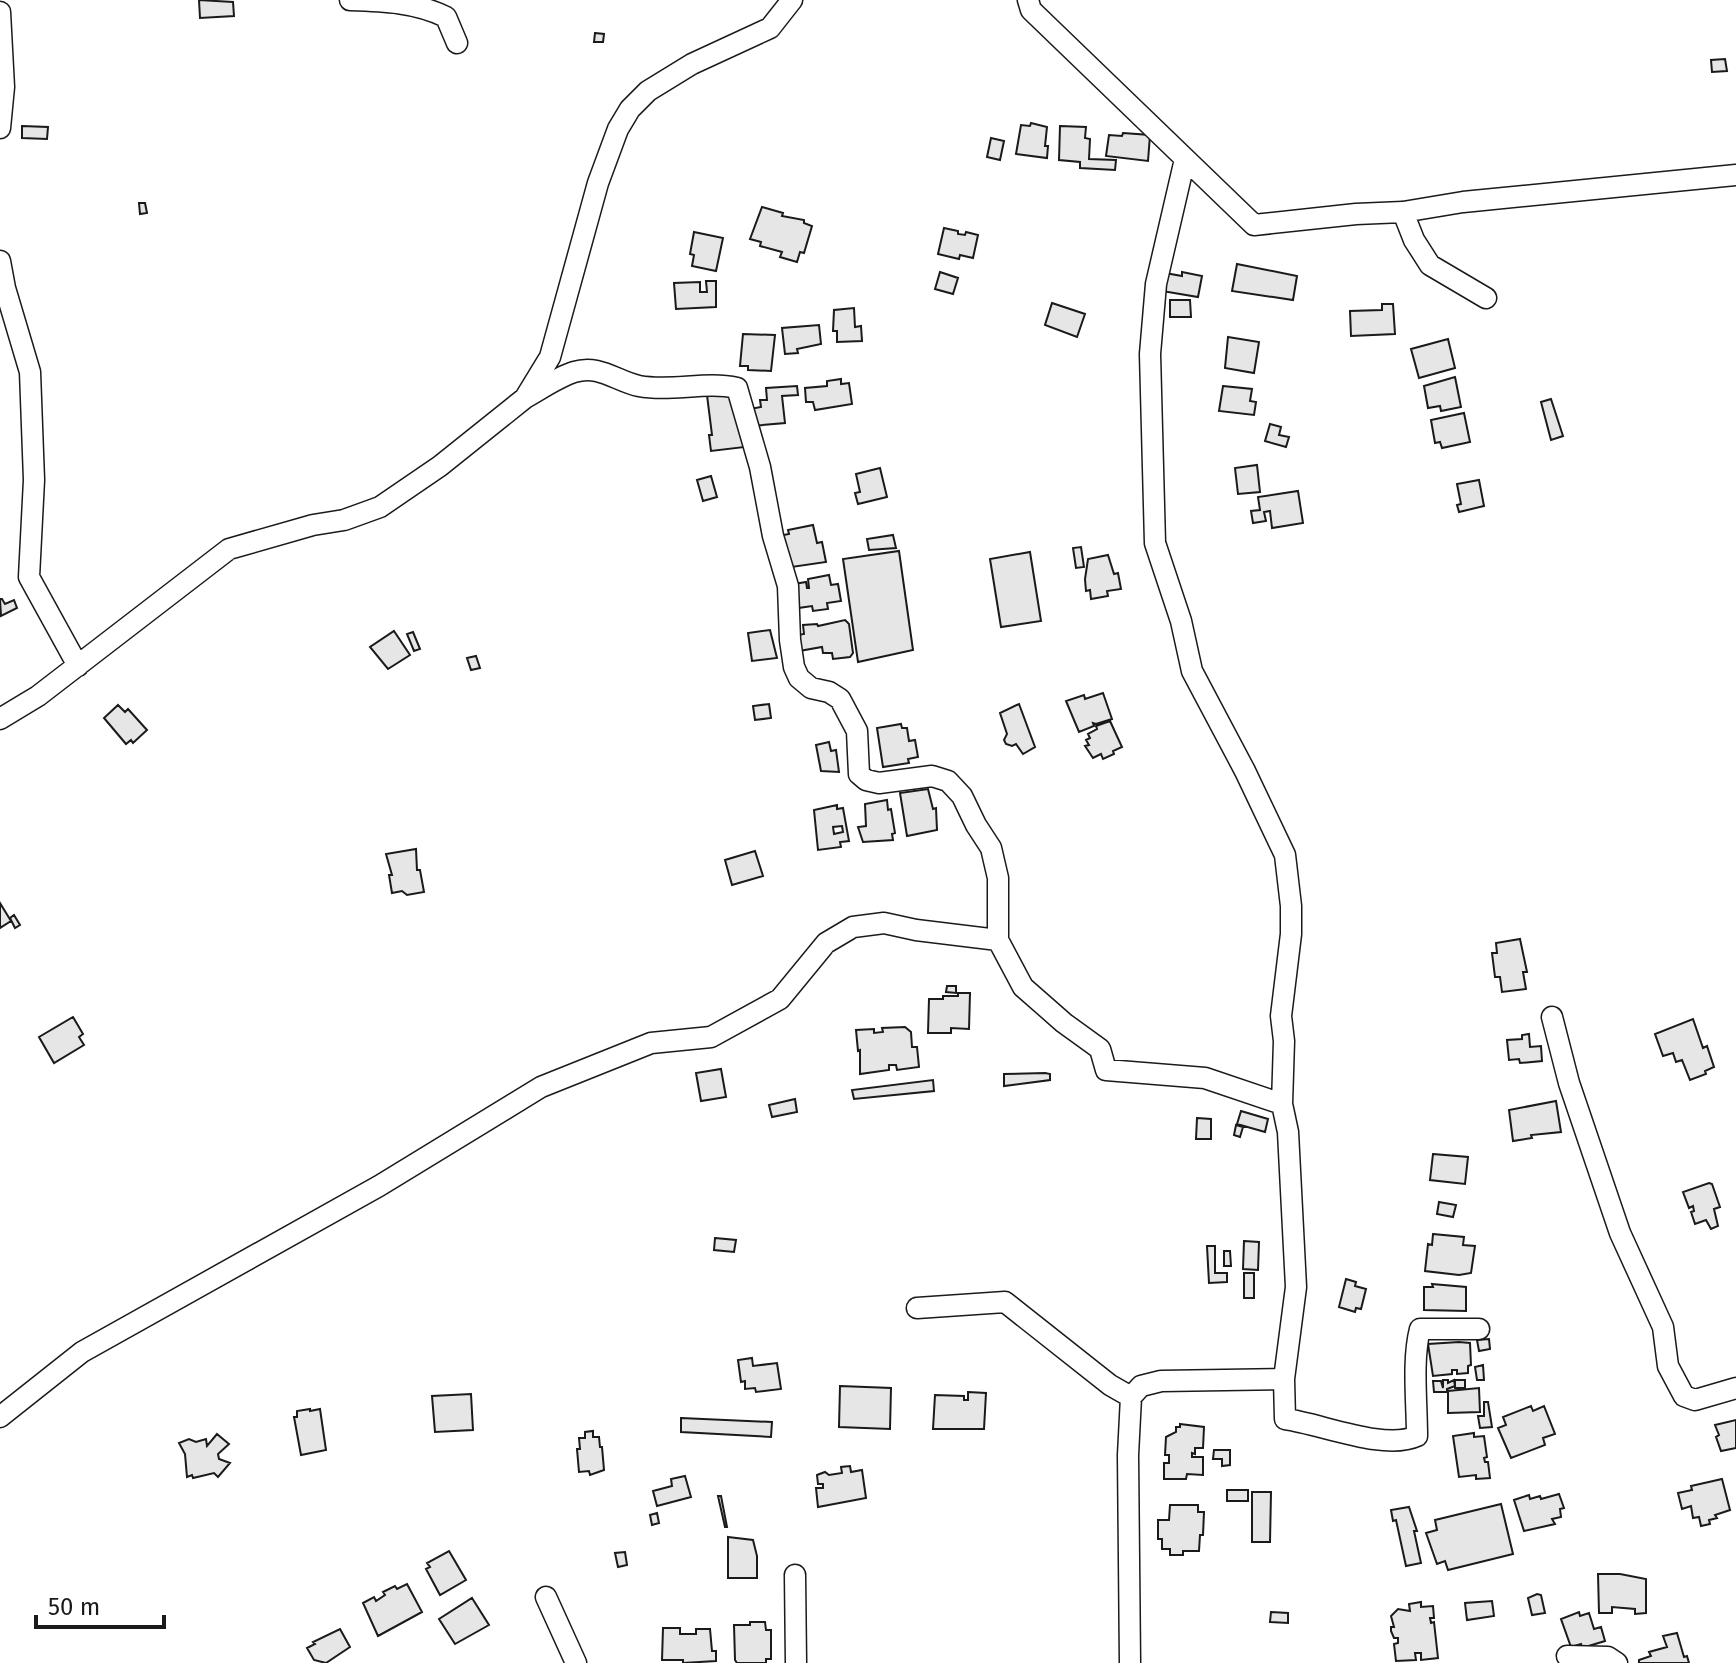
<svg xmlns="http://www.w3.org/2000/svg" width="1736" height="1663" font-family="'Fira Sans',sans-serif">
<style>
.building{fill:#e6e6e6;stroke:#1a1a1a;stroke-width:2;fill-rule:evenodd}
.lines{fill:none;stroke-linecap:round;stroke-linejoin:round}
.minor-casing{stroke:#1a1a1a;stroke-width:23}
.minor{stroke:#fff;stroke-width:20}
</style>
<rect width="100%" height="100%" fill="#fff"/>
<!-- building -->
<path class="building" d="M199 0 233 2 234 16 200 18Z
M595 33 604 34 603 42H594Z
M1725 59 1727 71 1712 72 1711 60Z
M1031 123 1047 127 1045 146H1048L1047 158 1016 154 1021 125 1030 126Z
M22 126 48 127 47 139 22 138Z
M1060 126 1086 127 1085 138 1090 139 1089 159 1116 160 1115 170 1080 168V162L1059 160Z
M1123 133 1150 135 1148 161 1106 156 1109 135 1122 136Z
M991 138 1004 141 1000 160 987 157Z
M139 203H145L147 213 140 214Z
M762 207 783 213 782 216 804 220V223L812 226 804 253 800 252 797 262 780 257 782 252 760 246 761 242 750 239Z
M944 228 958 231V234L965 235 966 232 978 235 973 258 960 255 959 259 938 254Z
M694 232 723 238 716 271 692 266 694 255 690 254Z
M1237 264 1297 276 1293 300 1232 291Z
M940 272 958 278 953 294 935 289Z
M1182 272 1202 276 1198 297 1162 291 1165 273 1182 276Z
M706 281H716V307L676 309 674 283 700 282V292H707Z
M1170 300H1190L1191 317H1170Z
M1052 303 1085 314 1077 337 1045 325Z
M1382 304H1393L1395 334 1351 336 1350 311 1382 310Z
M854 308 855 327 861 326 862 341 837 342V331H833L834 310Z
M819 325 821 344 797 349 798 353 785 354 782 328Z
M743 334 775 335 771 371 748 370V366H740Z
M1228 337 1259 342 1254 373 1225 368Z
M1448 339 1455 368 1419 378 1411 349Z
M1455 377 1461 407 1441 411 1440 406 1428 408 1424 386Z
M841 379V384L849 383 852 404 815 410 813 402H806L805 388 827 386V381Z
M797 386 798 395 782 396 785 423 752 426 750 409 761 407 760 400H767L766 388Z
M1223 386 1252 389 1250 401 1256 402 1254 415 1219 411Z
M735 391 745 447 711 451 709 435H712L707 395Z
M1551 399 1563 436 1551 440 1541 402Z
M1464 413 1470 442 1442 448 1440 442 1435 443 1431 420Z
M1270 424 1281 427 1279 435 1289 437 1286 447 1265 441Z
M1257 465 1260 492 1238 494 1235 468Z
M880 468 887 497 858 504 855 493 860 492 856 474Z
M711 476 717 497 703 501 697 480Z
M1479 480 1484 506 1459 512 1457 505 1461 504 1457 484Z
M1298 491 1303 523 1272 528 1270 511 1264 512 1266 521 1253 523 1251 511 1260 510 1258 497Z
M813 525 817 543 822 542 826 562 785 568 778 536 789 534 788 530Z
M893 535 896 548 869 550 867 539Z
M1081 547 1084 567 1076 568 1073 548Z
M899 551 913 650 858 662 843 559Z
M1030 552 1041 621 1001 627 990 559Z
M1108 555 1114 574 1118 573 1121 589 1107 591 1108 596 1091 599 1090 590 1086 591 1085 579 1088 559Z
M829 575 831 585 838 584 841 601 827 603 828 609 813 611 812 606 798 608 794 584 806 582 807 588H809L808 579Z
M0 599H2L5 604 14 600 17 608 1 616Z
M845 620 849 624 853 653 850 657 833 659 832 653H823L822 647 799 651 797 635 804 634 803 625 817 624 818 626Z
M770 630 777 658 752 661 748 633Z
M394 631 410 655 388 669 370 647Z
M413 632 420 649 414 651 407 634Z
M476 656 480 668 471 670 467 658Z
M1103 693 1112 719 1096 724 1093 723 1094 726 1079 732 1066 701 1084 695 1085 699Z
M769 704 771 718 755 720 753 706Z
M1019 704 1035 747 1023 754 1016 744 1012 746 1006 744 1004 740 1007 734 1000 713Z
M118 705 125 712 128 709 147 730 133 743 131 740 126 744 104 718Z
M1110 721 1122 747 1113 751 1114 754 1103 759 1101 754 1093 758 1085 746 1089 745 1086 740 1090 738 1088 734 1097 729 1096 726Z
M901 724 902 728H907L909 741 915 740 918 757 908 759 909 763 883 767 877 728Z
M829 742 831 751 836 750 839 772 821 771 816 745Z
M928 789 933 809 936 808 937 830 907 836 900 793Z
M887 800 888 810 891 809 895 833 892 834 893 840 863 842 858 827 866 826 865 804Z
M837 805V809L843 808 849 841 840 842 841 847 818 850 814 810ZM842 826 843 832 834 834 833 827Z
M416 849 417 870H420L424 892 407 895 402 891 392 893 389 875H392L386 854Z
M755 851 763 876 732 885 725 860Z
M0 903 11 921 0 928Z
M14 915 20 925 15 928 10 918Z
M1520 939 1527 972H1523L1526 989 1502 992 1500 977H1495L1492 953H1497L1496 943Z
M947 986H956V993L946 992Z
M958 993H970L969 1029 951 1028V1033H928L929 999H943V996H958Z
M73 1017 83 1034 79 1037 84 1045 54 1063 39 1037Z
M1693 1019 1703 1048 1707 1046 1714 1067 1705 1071 1706 1074 1690 1080 1682 1060 1676 1062 1673 1053 1663 1056 1655 1034Z
M905 1027 911 1032 912 1047H917L919 1067 897 1070 896 1065H889V1070L860 1074V1050L858 1051 856 1030 874 1029V1033L883 1032 882 1028Z
M1529 1034 1530 1047 1541 1046 1542 1061 1520 1063 1519 1059 1509 1060 1507 1040 1522 1039V1035Z
M721 1069 726 1097 701 1101 696 1073Z
M1045 1073 1050 1074V1080L1004 1086V1074Z
M933 1080 934 1091 854 1099 852 1090Z
M795 1099 797 1112 772 1117 769 1105Z
M1556 1101 1561 1132 1531 1135 1532 1138 1513 1141 1509 1110Z
M1241 1111 1268 1119 1265 1132 1237 1124Z
M1197 1118 1211 1119V1139H1196Z
M1236 1125 1243 1127 1240 1137 1234 1135Z
M1433 1154 1468 1157 1465 1184 1430 1180Z
M1709 1183 1712 1184 1720 1207 1714 1209 1718 1226 1711 1229 1706 1220 1695 1224 1691 1212 1694 1211 1693 1206 1689 1208 1683 1192Z
M1439 1202 1456 1205 1453 1217 1437 1214Z
M1433 1234 1464 1237 1463 1245 1475 1246 1471 1273 1459 1275 1425 1271 1428 1244 1432 1245Z
M715 1238 736 1240 734 1252 714 1250Z
M1244 1241 1259 1242 1258 1270 1243 1269Z
M1207 1246H1215V1273H1227V1282L1209 1283Z
M1224 1251H1230L1231 1266H1224Z
M1244 1273H1254V1298H1244Z
M1346 1279 1356 1282 1355 1286 1366 1289 1361 1309 1356 1308 1355 1312 1339 1307Z
M1432 1284 1466 1287V1311L1424 1310V1287H1433Z
M1489 1339 1490 1349 1479 1351 1477 1340Z
M1459 1342 1470 1343 1471 1365 1468 1366V1373L1457 1374V1370H1452V1374L1433 1376 1428 1344Z
M752 1358 753 1366 777 1363 781 1389 756 1392 755 1388 745 1389V1381L741 1382 738 1360Z
M1483 1365 1484 1380H1477L1475 1367Z
M1443 1380H1448V1383L1454 1380 1455 1386 1447 1389V1392H1434L1433 1381H1441L1443 1388Z
M1455 1380H1465V1388H1455Z
M840 1386 891 1388 890 1429 839 1427Z
M1479 1388 1480 1412 1448 1413V1391Z
M968 1392 986 1393 984 1429H933L935 1395 964 1396V1400H968Z
M471 1394 473 1430 435 1432 432 1396Z
M1484 1402H1488L1492 1427 1480 1428 1478 1416H1484Z
M1531 1406 1533 1411 1544 1406 1555 1434 1543 1438 1545 1445 1511 1458 1498 1428 1506 1425 1503 1417Z
M310 1409V1411L320 1409 326 1450 301 1455 294 1417H297V1411Z
M681 1418 772 1422 771 1437 681 1432Z
M1736 1420V1448L1721 1451 1716 1437 1719 1435 1715 1425Z
M1180 1424 1204 1427 1203 1448H1195V1454L1192 1453V1457H1203V1475L1187 1474 1186 1479H1164V1463H1169V1455H1165L1166 1437 1176 1432V1427H1180Z
M593 1431V1437H599L600 1447H602L604 1470 590 1475 589 1471 579 1472 577 1449H580L579 1438H585V1432Z
M1474 1433V1437L1484 1436 1487 1457 1484 1458 1485 1462H1488L1490 1478 1476 1479V1475L1459 1477 1453 1436Z
M217 1434 229 1444 218 1454 219 1459 230 1463 218 1477 214 1473 193 1478 192 1475 187 1477 185 1454 179 1443 189 1439 196 1442 206 1439 207 1446Z
M1214 1450H1230V1465L1222 1466V1459H1213Z
M850 1466 851 1472 862 1470 866 1498 818 1507 816 1488H823V1484H818L817 1475 825 1472 829 1475 842 1473 841 1467Z
M685 1476 691 1497 657 1506 653 1491 672 1486 671 1479Z
M1722 1479 1730 1510 1715 1515 1717 1518 1709 1520 1710 1524 1701 1526 1699 1517 1693 1518 1691 1506 1682 1509 1678 1493 1692 1490 1691 1486Z
M1227 1490H1248V1501H1227Z
M1252 1492H1271L1270 1542H1252Z
M1559 1494 1564 1508 1560 1509 1561 1517 1552 1519 1555 1524 1524 1531 1514 1500 1529 1495 1530 1499 1540 1496 1541 1499Z
M718 1496H721L727 1527H725Z
M1501 1504 1513 1554 1448 1570 1445 1561 1437 1564 1426 1533 1437 1530 1435 1520Z
M1170 1505H1198V1512H1204L1203 1535H1200L1199 1551H1183V1555H1170V1549H1162V1539H1158V1520H1169Z
M1409 1507 1417 1531H1414L1421 1563 1406 1566 1396 1520 1393 1521 1391 1510Z
M657 1513 659 1523 652 1525 650 1515Z
M728 1537 753 1540 757 1556V1578H728Z
M449 1551 466 1580 440 1595 426 1569 430 1567 427 1563Z
M625 1552 627 1565 618 1567 615 1553Z
M1598 1574H1620L1646 1579V1613L1635 1614V1609L1612 1607V1613H1599Z
M407 1584 422 1612 378 1636 363 1603 374 1597 376 1601 385 1595 383 1592 395 1586 397 1589Z
M1537 1594 1541 1595 1545 1613 1532 1615 1528 1598Z
M472 1598 489 1625 455 1644 439 1619Z
M1492 1601 1494 1616 1467 1620 1465 1603Z
M1421 1602V1607L1433 1606 1434 1618H1430L1431 1623 1434 1622 1438 1658 1421 1660V1653H1415L1416 1660 1396 1661 1394 1644 1398 1643V1638H1394L1391 1631V1627H1394L1391 1616 1398 1609 1410 1611 1409 1604Z
M1271 1612 1288 1613V1623L1270 1622Z
M1579 1612 1580 1616 1589 1613 1594 1629 1601 1627 1605 1641 1582 1648 1581 1644 1571 1647 1561 1619Z
M750 1622H765L766 1630H771V1659H766V1663H737L735 1660 734 1625H750Z
M663 1628H680V1634H696V1629H710L712 1651H716V1661L683 1663V1660H662Z
M340 1629 350 1647 326 1663 314 1660 307 1648 315 1644 313 1642Z
M1677 1633 1684 1657 1687 1656 1689 1663H1639V1660L1651 1656 1649 1652 1667 1647 1663 1636Z"/>
<g class="lines">
<defs>
<path id="minor" d="M350 0C383 1 416 2 446 17L457 43
M1028 0 1031 10 1254 225 1356 214 1403 212 1463 202 1736 175
M0 12 4 87 0 128
M1185 159 1156 284 1150 354 1155 543 1181 621 1192 671 1245 771 1285 855 1291 906V934L1281 1016 1284 1041 1282 1104
M1403 212 1414 240 1430 265 1486 298
M0 261 5 288 30 372 34 480 29 577 78 666
M525 398C541 389 558 377 574 372 599 364 616 381 639 386 671 392 706 381 737 388L760 467 773 536 788 586 790 640 794 667 799 678 811 688 829 692 840 699 857 731 859 774 866 780 879 783 932 776 948 781 962 796 976 825 991 848 998 878V940L1023 987 1064 1023 1100 1049 1106 1070 1205 1078 1282 1104 1288 1132 1296 1287 1284 1379
M0 719 38 696 229 549 313 525 344 520 380 507 440 466 525 398 550 357 598 183 618 129 630 109 648 91 692 64 770 28 792 0
M1552 1017 1569 1083 1620 1233 1663 1327 1668 1366 1684 1396 1695 1400 1736 1388
M917 1308 1005 1302 1110 1385 1131 1397 1128 1455 1130 1663
M1131 1397 1141 1386 1161 1381 1284 1379 1285 1419C1322 1424 1384 1451 1417 1436 1417 1403 1412 1360 1420 1329H1479
M0 1417 82 1352 379 1186 541 1087 651 1043 711 1037 780 999 826 943 853 927 884 923 916 930 998 940
M795 1575 796 1663
M546 1597 576 1663
M1567 1656 1608 1657 1617 1663"/>
</defs>
<!-- minor casing -->
<use href="#minor" class="minor-casing"/>
<!-- minor -->
<use href="#minor" class="minor"/>
</g>
<!-- scale -->
<path d="M36 1615v12h128v-12" fill="none" stroke="#1a1a1a" stroke-width="4"/>
<text x="48" y="1615" font-size="24" fill="#1a1a1a" stroke="#ffffff" stroke-width="6" paint-order="stroke">50 m</text>
</svg>
